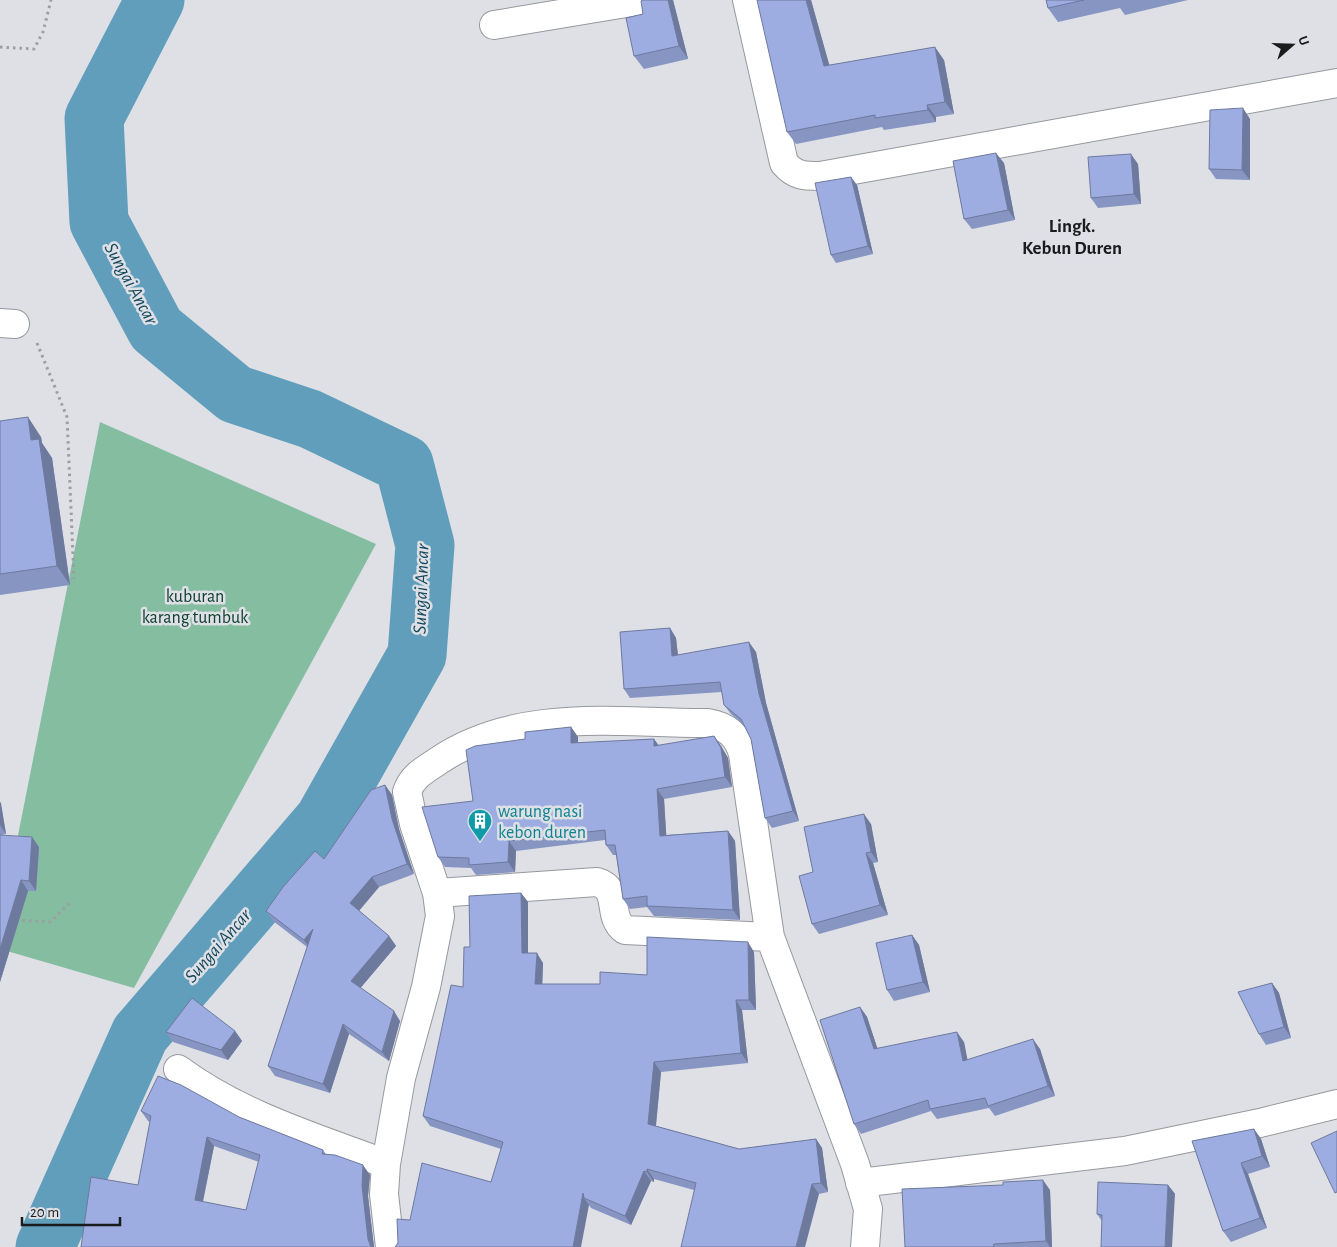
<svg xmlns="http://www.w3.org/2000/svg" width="1337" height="1247" font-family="'Alegreya Sans',sans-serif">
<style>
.green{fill:#85bda1}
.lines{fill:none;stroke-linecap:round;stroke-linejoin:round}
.river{stroke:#619ebb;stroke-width:59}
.minor-casing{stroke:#96989e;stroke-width:30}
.path{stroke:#9c9ea2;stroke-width:3;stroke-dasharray:2.5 4;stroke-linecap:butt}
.minor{stroke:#fff;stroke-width:28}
.wall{fill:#8795c2;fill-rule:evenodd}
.shaded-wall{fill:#6e799e}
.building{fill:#9dade1;stroke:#6e799e;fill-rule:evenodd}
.labels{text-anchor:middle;stroke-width:5;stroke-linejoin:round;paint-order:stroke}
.park-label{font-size:18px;fill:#0e412e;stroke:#dee0e6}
.culture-label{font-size:18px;fill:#0d838f;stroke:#dee0e6;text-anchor:start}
.neighbourhood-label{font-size:19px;font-weight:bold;fill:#1a1b1d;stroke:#dee0e6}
.water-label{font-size:19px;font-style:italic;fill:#13475c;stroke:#dee0e6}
</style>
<rect width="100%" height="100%" fill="#dee0e6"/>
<!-- green -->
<path class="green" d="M100 422 376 544 134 988 0 949V926Z"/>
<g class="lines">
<!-- river -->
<path class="river" d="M45 1247 140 1034 324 820 417 655 425 545 404 464 310 419 235 394 156 329 99 222 94 118 155 0"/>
<defs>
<path id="minor" d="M747 0 784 163C795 176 804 176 820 176L1337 83
M494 25 644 0
M0 323 15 324
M437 893 597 882C622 889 606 917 625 930L770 937
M178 1069C240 1115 314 1137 386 1164
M860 1183 1125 1151 1260 1123 1337 1104
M390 1247 384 1194 386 1164 401 1078 426 987 440 916 437 893 414 824 407 792C412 776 425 770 438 761 517 707 619 723 708 723 727 726 738 736 743 754L770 937 855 1164 868 1209 865 1247"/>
</defs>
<!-- minor casing -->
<use href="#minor" class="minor-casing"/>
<!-- path -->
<path class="path" d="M0 47 34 49 43 32 51 0
M37 343 67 417 74 579
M16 920 50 922 71 902"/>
<!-- minor -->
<use href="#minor" class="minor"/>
</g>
<!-- wall -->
<path class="wall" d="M642 0H673L688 59 644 69 634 56 643 14Z
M811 0 829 65 944 60 954 114 936 117V122L884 130 882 127 796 144 787 132Z
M1046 0H1188L1125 15 1120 8 1058 22 1048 8Z
M1250 119V180L1216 179 1209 169Z
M1004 163 1015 220 972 229 964 219Z
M1138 164 1141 204 1098 208 1091 198Z
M857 185 873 254 836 263 831 255Z
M0 421 41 437 42 443 52 458 70 585 0 595Z
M670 628 676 638 678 655 756 652 766 703 799 821 772 828 765 818 751 739 744 725 731 714 724 705 722 692 630 698 624 689Z
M571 727 578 737V743L654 739 659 746 714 736 721 746 728 758 732 787 664 799 666 835 728 831 735 841 740 920 654 916 647 907 630 909 623 899 616 855H613L606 845 605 840 516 851 515 872 476 875 471 868 445 867 438 857 473 801 525 739Z
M385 785 392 795 399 829 414 874 379 887 359 911 389 936 396 946 360 988 400 1021 389 1061 349 1034 330 1093 275 1076 268 1066 307 947 273 921 266 911 324 859Z
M0 802 6 834 1 835 39 847 36 891H28L0 982Z
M871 824 878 862 873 863 888 915 819 934 812 924 813 872Z
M521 893 528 902V953L543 963 542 984H600L647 975 754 952 756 1010H742L748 1063 661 1072 656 1126 739 1149 816 1139 822 1148 828 1192 819 1194 694 1190 654 1179V1182L651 1181 631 1225 591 1208 589 1205 398 1243 410 1220 491 1182 501 1149 430 1126 423 1116 463 987 470 947Z
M912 935 919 945 930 992 894 1001 887 990Z
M1272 983 1279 993 1291 1038 1266 1045 1259 1034Z
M860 1007 867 1017 877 1048 964 1042 967 1060 1040 1049 1055 1096 995 1116 989 1108 937 1119 931 1111 861 1134 854 1124Z
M235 1031 242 1041 228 1060 173 1042 166 1032Z
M141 1111 239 1117 323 1150 326 1154 370 1175 368 1196 374 1247H81L138 1185 150 1122 148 1121ZM214 1146 259 1162 246 1210 203 1202Z
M1254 1129 1261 1139 1270 1167 1248 1174 1267 1228 1231 1242 1223 1231 1192 1141Z
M1003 1185 1050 1190 1052 1247H905Z
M1168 1185 1175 1194 1102 1221 1097 1214Z"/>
<!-- shaded-wall -->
<path class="shaded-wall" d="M668 0H673L688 59 679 46Z
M806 0H811L833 78 824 66Z
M935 47 944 60 954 114 945 102Z
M927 105 936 117V122L928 110Z
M1243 108 1250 119V180L1242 170Z
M996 153 1004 163 1015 220 1008 210Z
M1131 154 1138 164 1141 204 1134 194Z
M851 177 857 185 873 254 868 246Z
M28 417 41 437 42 443 52 458 70 585 57 566 31 440Z
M670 628 676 638 679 666 672 656Z
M749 642 756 652 766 703 799 821 793 811 759 694Z
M571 727 578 737V753L571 743Z
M714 736 721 746 728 758 732 787 725 777Z
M654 739 661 749 654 746Z
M385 785 392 795 399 829 414 874 407 864 392 819Z
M657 789 664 799 667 846 660 836Z
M0 802 1 803 6 834 0 825Z
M864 814 871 824 878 862 871 852Z
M728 831 735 841 740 920 733 910Z
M32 837 39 847 36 891 29 881Z
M509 841 516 851 515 872 508 862Z
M866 853 873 863 888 915 880 905Z
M372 877 379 887 357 913 350 903Z
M21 880 28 891 0 982V949Z
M521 893 528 902V963L522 953Z
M313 929 311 950 304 940Z
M912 935 919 945 930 992 923 982Z
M389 936 396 946 358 991 351 981Z
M748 942 754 952 756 1010 749 1000Z
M537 953 543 963 542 993 535 984Z
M1272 983 1279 993 1291 1038 1284 1027Z
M736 1000 742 1010 748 1063 741 1053Z
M860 1007 867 1017 881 1059 874 1049Z
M394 1011 400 1021 389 1061 382 1052Z
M343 1024 349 1034 330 1093 323 1084Z
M235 1031 242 1041 228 1060 221 1050Z
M957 1032 964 1042 970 1072 963 1061Z
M1033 1039 1040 1049 1055 1096 1048 1086Z
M654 1062 661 1072 655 1134 648 1124Z
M1254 1129 1261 1139 1270 1167 1262 1156Z
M207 1137 214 1146 201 1210 195 1200Z
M816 1139 822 1148 828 1192 821 1183Z
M1241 1163 1248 1174 1267 1228 1260 1218Z
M363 1165 370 1175 368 1196 374 1247H371L368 1239 362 1186Z
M647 1169 654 1179V1182L647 1172Z
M644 1171 651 1181 631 1225 625 1216Z
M1043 1180 1050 1190 1052 1247H1050L1046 1241Z
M812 1184 819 1194 805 1247H796Z
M1168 1185 1175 1194 1172 1247H1165Z
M583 1193 584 1198 589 1205 581 1247H573Z"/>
<!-- building -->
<path class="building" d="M642 0H668L679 46 634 56 626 18 643 14 641 1Z
M757 0H806L824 66 935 47 945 102 927 105 928 110 875 118V115L787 132Z
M1046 0H1084L1048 8Z
M1243 108 1242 170 1209 169 1210 110Z
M996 153 1008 210 964 219 953 161Z
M1131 154 1134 194 1091 198 1088 157Z
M851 177 868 246 831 255 815 183Z
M28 417 31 440 39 439 57 566 0 574V421Z
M670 628 672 656 749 642 759 694 793 811 765 818 751 739 741 719 724 705 720 682 624 689 620 632Z
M571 727V743L654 739V746L714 736 721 748 725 777 657 789 660 836 728 831 733 910 647 906V896L623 899 615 845H606L605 830 509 841 508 862 469 865V858L438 857 422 807 473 801 466 750 475 746 525 739V732Z
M385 785 392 819 407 864 372 877 350 903 389 936 351 981 394 1011 382 1052 343 1024 323 1084 268 1066 313 929 304 940 266 911 283 887 315 851 324 859 371 790Z
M864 814 871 852 866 853 880 905 812 924 799 876 813 872 804 827Z
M0 835 32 837 29 881 21 880 0 949Z
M521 893 522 953H537L535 984H600V972L647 975V937L748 942 749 1000H736L741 1053 654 1062 648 1124 739 1149 816 1139 821 1183 812 1184 796 1247H681L696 1183 647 1169V1172L644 1171 625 1216 584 1198 583 1193 573 1247H395L398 1243 397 1219 410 1220 422 1163 491 1182 503 1142 423 1116 451 985 463 987 464 947H470L469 896Z
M912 935 923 982 887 990 876 943Z
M1272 983 1284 1027 1259 1034 1238 992Z
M192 998 235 1031 221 1050 166 1032Z
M860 1007 874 1049 957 1032 963 1061 1033 1039 1048 1086 988 1106 985 1098 930 1109 928 1100 854 1124 820 1020Z
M158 1076 181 1085 239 1117 323 1150 322 1154 335 1155 363 1165 362 1186 368 1239 371 1247H81L91 1177 138 1185 151 1116 141 1111ZM207 1137 260 1155 246 1210 195 1200Z
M1254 1129 1262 1156 1241 1163 1260 1218 1223 1231 1192 1141Z
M1337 1131V1192L1335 1193 1311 1143Z
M1043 1180 1046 1241 994 1244 993 1247H905L902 1189 1003 1185V1182Z
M1098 1182 1168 1185 1165 1247H1101L1102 1215 1097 1214Z"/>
<!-- icons -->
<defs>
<symbol id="building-pin" viewBox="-11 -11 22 30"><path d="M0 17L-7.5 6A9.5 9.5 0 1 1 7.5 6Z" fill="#0f9aa8" stroke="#dee0e6"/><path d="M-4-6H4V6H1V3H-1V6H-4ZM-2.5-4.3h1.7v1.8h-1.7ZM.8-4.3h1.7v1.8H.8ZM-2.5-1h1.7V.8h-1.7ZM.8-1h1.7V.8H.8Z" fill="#fff"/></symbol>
</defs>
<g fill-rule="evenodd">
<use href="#building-pin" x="466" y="807" width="28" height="38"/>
</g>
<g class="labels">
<!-- park labels -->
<g class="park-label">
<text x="195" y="602">kuburan<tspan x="195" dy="21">karang tumbuk</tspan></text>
</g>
<!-- culture labels -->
<g class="culture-label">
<text x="498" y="817">warung nasi<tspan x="498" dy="21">kebon duren</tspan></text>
</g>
<!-- neighbourhood labels -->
<g class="neighbourhood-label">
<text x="1072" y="232">Lingk.<tspan x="1072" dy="22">Kebun Duren</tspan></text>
</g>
<!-- water labels -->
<g class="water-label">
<text transform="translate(132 283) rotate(61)" y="7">Sungai Ancar</text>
<text transform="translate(420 589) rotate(-88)" y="7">Sungai Ancar</text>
<text transform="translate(217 945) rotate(-49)" y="7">Sungai Ancar</text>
</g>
</g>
<!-- north arrow -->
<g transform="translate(1292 45) rotate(70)" stroke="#dee0e6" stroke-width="4" paint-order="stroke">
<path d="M0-4L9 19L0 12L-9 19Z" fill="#1a1b1d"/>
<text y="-8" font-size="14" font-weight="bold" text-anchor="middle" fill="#1a1b1d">U</text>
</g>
<!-- scale -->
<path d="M22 1217v8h98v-8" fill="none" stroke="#1a1b1d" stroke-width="2.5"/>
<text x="30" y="1217" font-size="15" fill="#1a1b1d" stroke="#dee0e6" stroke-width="4" paint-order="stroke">20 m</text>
</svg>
